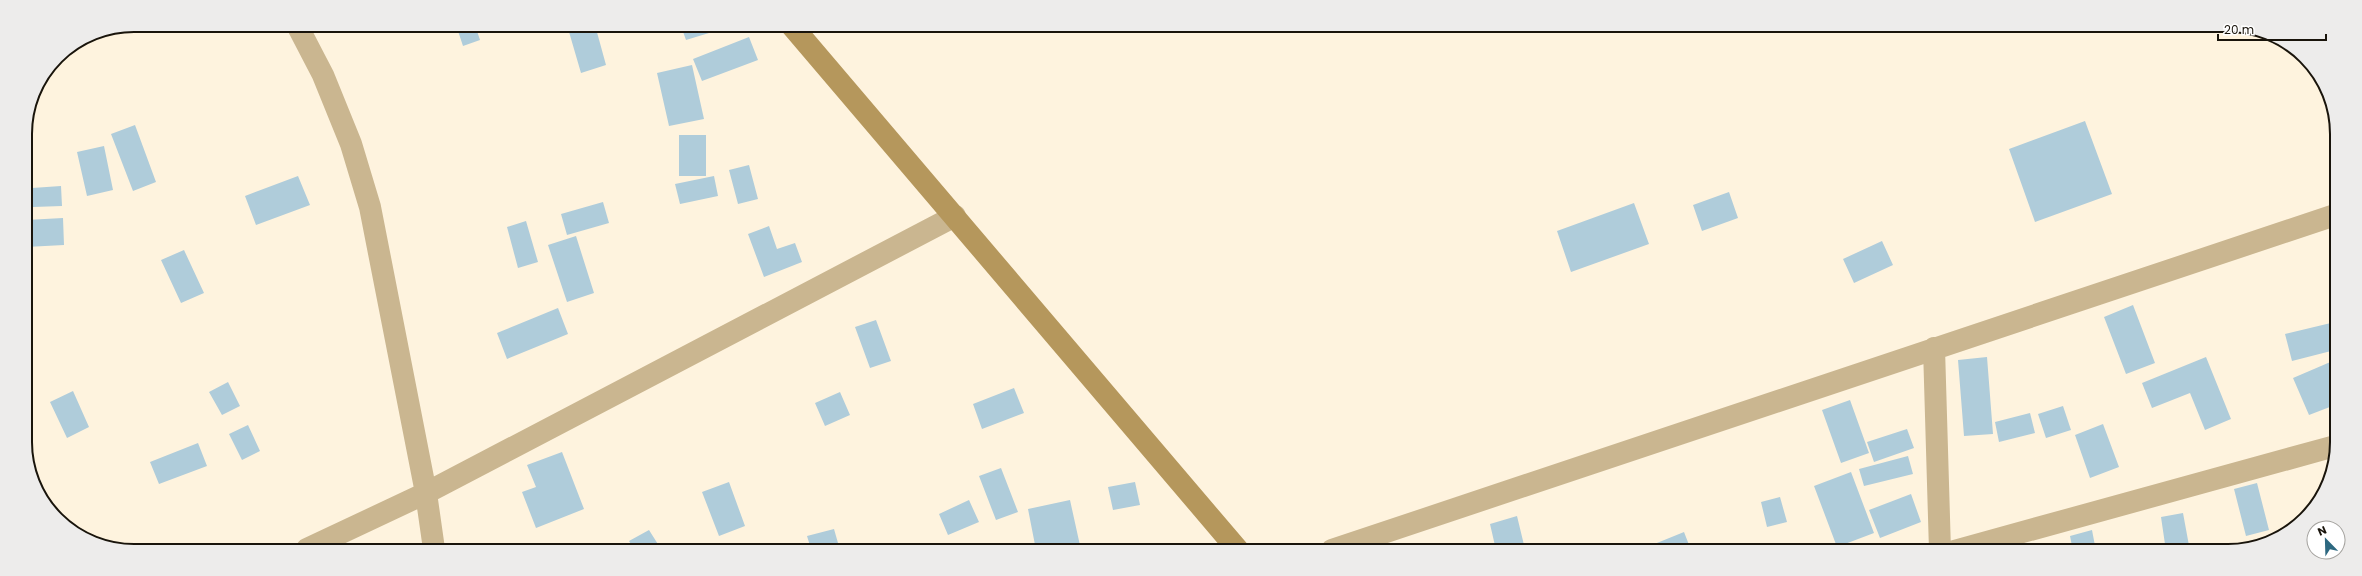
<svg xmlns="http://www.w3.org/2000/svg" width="2362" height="576" font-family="Poppins,sans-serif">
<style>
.building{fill:#afccda}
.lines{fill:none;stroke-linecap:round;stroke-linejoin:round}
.street{stroke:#cab690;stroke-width:22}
.secondary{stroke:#b5975c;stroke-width:22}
.rim{fill:none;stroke:#19140b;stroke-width:2}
</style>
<rect width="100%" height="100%" fill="#fef3de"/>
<!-- building -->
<path class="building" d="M456 25H475L480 40 463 46Z
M567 25H595L606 65 581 73Z
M681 26H706L709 33 686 40Z
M749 37 758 60 702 81 693 59Z
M692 65 704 119 669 126 657 73Z
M2085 121 2112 194 2035 222 2009 149Z
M135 125 156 182 133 191 111 134Z
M679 135H706V176H679Z
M104 146 113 190 87 196 77 152Z
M749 165 758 199 738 204 729 170Z
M298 176 310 205 256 225 245 196Z
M714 176 718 196 680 204 675 184Z
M61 186 62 206 33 207 32 188Z
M1729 192 1738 218 1702 231 1693 205Z
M603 202 609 223 567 235 561 214Z
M1634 203 1649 244 1571 272 1557 231Z
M63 218 64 245 26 247V220Z
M526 221 538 262 518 268 507 227Z
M769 226 777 249 795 243 802 262 764 277 748 234Z
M576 236 594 293 567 302 548 245Z
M1882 241 1893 265 1854 283 1843 259Z
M184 250 204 293 181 303 161 260Z
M2133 305 2155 363 2126 374 2104 317Z
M558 308 568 334 507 359 497 333Z
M876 320 891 361 870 368 855 327Z
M2335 322V350L2292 361 2285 334Z
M1987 357 1993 434 1964 436 1958 360Z
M2206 357 2231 419 2205 430 2190 393 2152 408 2142 383Z
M2335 360V405L2309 415 2293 378Z
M228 382 240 406 222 415 209 392Z
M1014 388 1024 413 982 429 973 404Z
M73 391 89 427 67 438 50 402Z
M840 392 850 415 825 426 815 403Z
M1850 400 1869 453 1841 463 1822 410Z
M2063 406 2071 430 2046 438 2038 414Z
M2030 413 2035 433 1999 442 1995 422Z
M2103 424 2119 467 2090 478 2075 435Z
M248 425 260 451 242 460 229 434Z
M1907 429 1914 448 1874 462 1867 442Z
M198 443 207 466 159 484 150 462Z
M562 452 584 509 536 528 522 492 536 487 527 465Z
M1908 456 1913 474 1864 486 1859 469Z
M1001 468 1018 512 996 520 979 476Z
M1851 472 1874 533 1837 547 1814 486Z
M729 482 745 526 719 536 702 492Z
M1135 482 1140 505 1113 510 1108 487Z
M2257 483 2269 530 2246 536 2234 489Z
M1911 494 1921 522 1880 538 1869 510Z
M1780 497 1787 522 1767 527 1761 502Z
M969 500 979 522 948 535 939 514Z
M1070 500 1081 550H1036L1028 509Z
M2183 513 2190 551H2166L2161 517Z
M1517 516 1524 545 1496 550 1490 524Z
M834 529 840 550 811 549 807 536Z
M649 530 661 549H634L629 541Z
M2092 530 2096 551H2073L2070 536Z
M1684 532 1691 550H1648L1647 547Z
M1561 544 1564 550H1545Z"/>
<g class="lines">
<!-- street -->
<path class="street" d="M297 25 323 75 351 144 370 207 426 493 434 549
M1934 348 1940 551
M307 549 426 493 955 216
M1332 550 2335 215
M1954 551 2335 446"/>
<!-- secondary -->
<path class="secondary" d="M792 26 1238 550"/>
</g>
<!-- crop -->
<path d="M0 0H2362V576H0ZM134 32H2228A102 102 0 0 1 2330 134V442A102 102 0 0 1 2228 544H134A102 102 0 0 1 32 442V134A102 102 0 0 1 134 32Z" fill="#edeceb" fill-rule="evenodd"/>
<path class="rim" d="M134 32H2228A102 102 0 0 1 2330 134V442A102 102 0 0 1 2228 544H134A102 102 0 0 1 32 442V134A102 102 0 0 1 134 32Z"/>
<!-- north arrow -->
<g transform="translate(2326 540) rotate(337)"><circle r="19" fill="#ffffff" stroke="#a3a19d"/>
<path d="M0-3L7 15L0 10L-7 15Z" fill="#2d6880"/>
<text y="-6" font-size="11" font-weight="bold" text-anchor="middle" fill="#19140b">N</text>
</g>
<!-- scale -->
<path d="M2218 34v6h108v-6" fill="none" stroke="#19140b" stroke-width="2"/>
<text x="2224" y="34" font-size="12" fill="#19140b" stroke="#ffffff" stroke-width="3" paint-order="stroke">20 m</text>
</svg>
